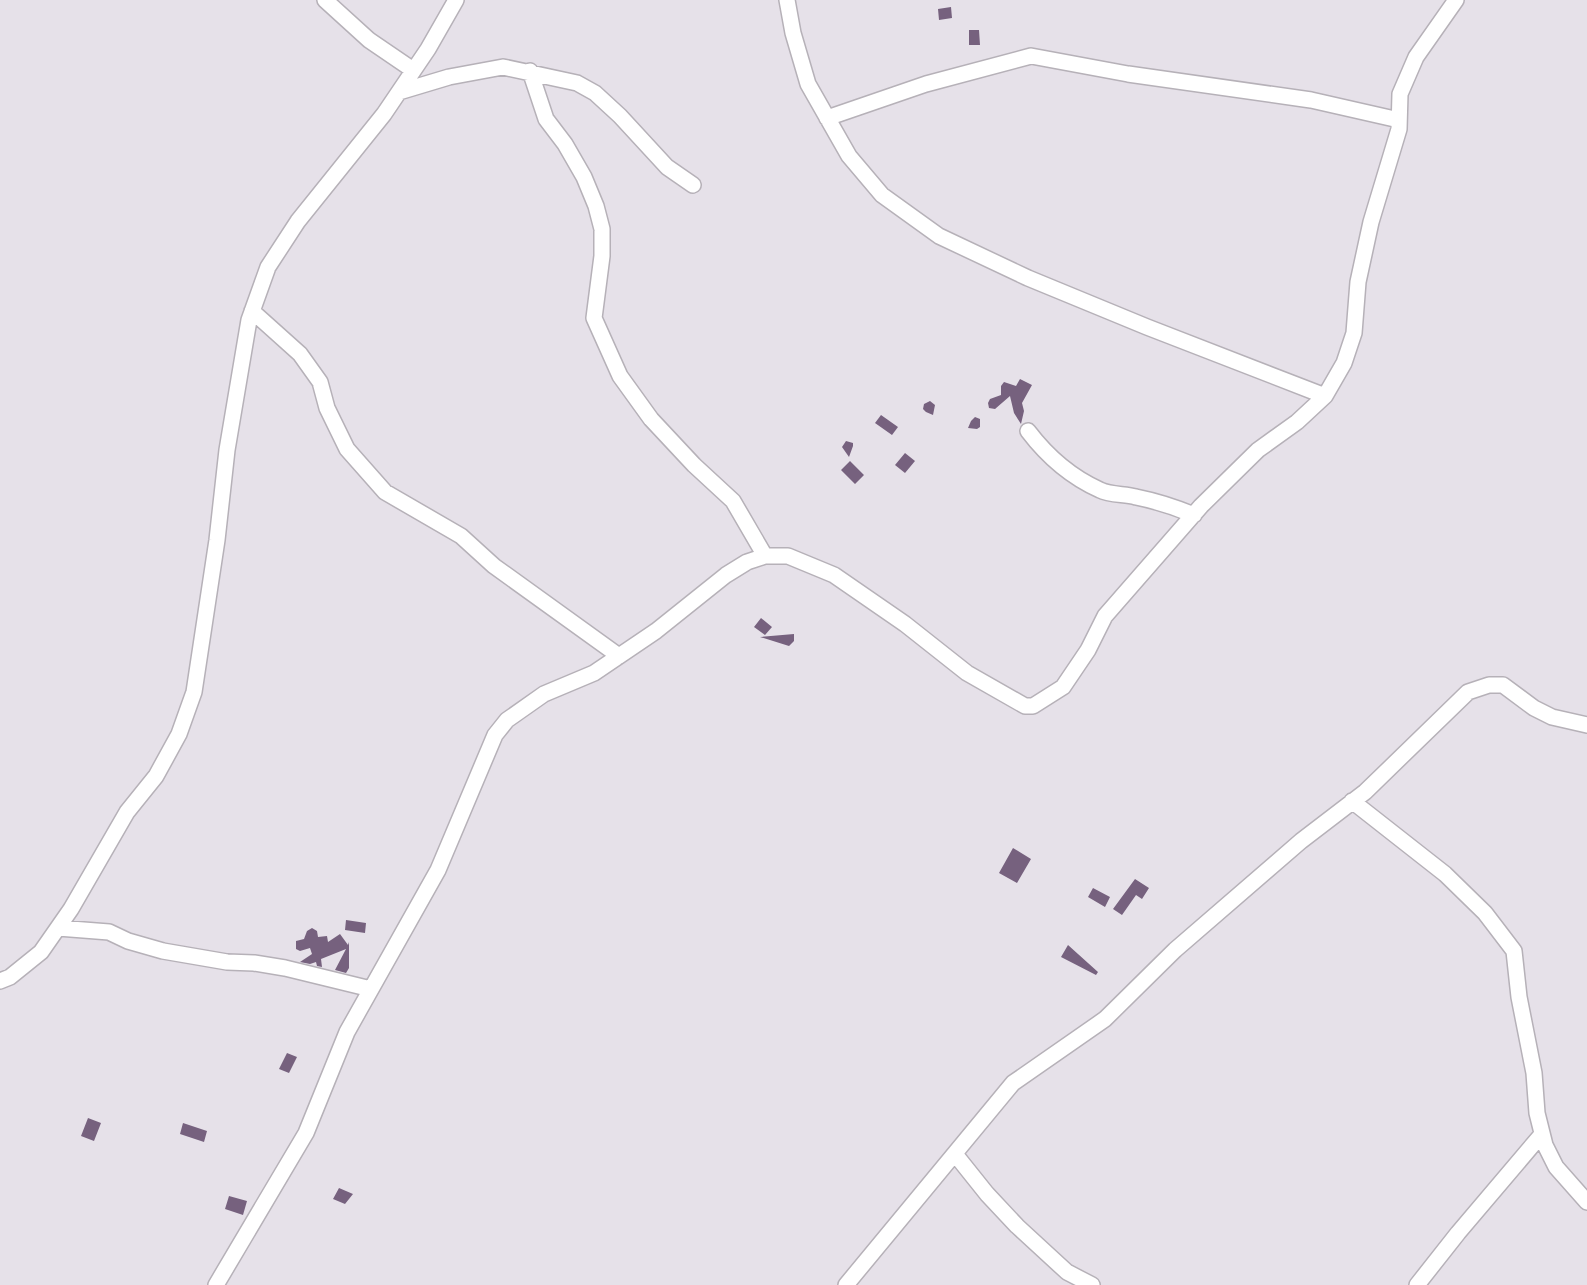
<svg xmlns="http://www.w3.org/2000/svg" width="1587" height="1285" font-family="'IBM Plex Sans',sans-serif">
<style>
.building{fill:#76617e}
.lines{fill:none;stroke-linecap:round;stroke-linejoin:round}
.street-casing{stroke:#b6b1b8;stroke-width:18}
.street{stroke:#fff;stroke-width:15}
</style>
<rect width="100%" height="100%" fill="#e6e1e9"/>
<!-- building -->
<path class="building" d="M951 7 952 18 939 20 938 9Z
M969 30H979L980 45H969Z
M1020 379 1032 385 1022 403 1024 411 1021 424 1014 413 1010 396 995 409 989 408 988 403 990 399 1001 395V386L1004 382 1016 386Z
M930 401 935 405 933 415 926 412 923 409 924 404Z
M881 415 898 427 892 435 875 423Z
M975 417 980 419V427L977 429 968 428 971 421Z
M846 441 853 443V446L849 457 842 447Z
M905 453 915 461 905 473 895 465Z
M850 461 864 475 855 484 841 470Z
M761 618 772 627 765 635 754 627Z
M794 634V641L789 646 760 637Z
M1013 848 1031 859 1017 883 999 873Z
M1135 879 1149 888 1142 899 1136 895 1122 915 1113 909Z
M1093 888 1110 897 1105 907 1088 897Z
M346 920 366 923 365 933 345 930Z
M312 928 317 931 318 937 327 936 328 942 340 934 348 945 349 942V968L346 973 335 970 346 949 321 959 322 967 317 966 316 962 310 964 300 962 312 954 310 948 300 951 296 949V941L304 939 307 931Z
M1068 945 1098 972 1096 975 1061 957Z
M287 1053 297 1057 289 1073 279 1069Z
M88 1118 101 1123 94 1141 81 1136Z
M183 1123 207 1131 204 1142 180 1134Z
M339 1188 353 1194 345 1204 333 1199Z
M229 1196 247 1201 243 1215 225 1209Z"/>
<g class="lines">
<defs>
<path id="street" d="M325 0 369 40 413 70
M787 0 793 33 808 84 849 156 882 195 939 236 1028 278 1147 327 1325 396
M530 71 546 119 565 144 584 177 596 206 602 229V256L594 318 620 376 651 419 694 465 733 501 765 556
M399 92 449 77 503 67 577 83 595 93 620 116 667 167 693 185
M827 118 926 84 1031 56 1128 74 1311 100 1399 120
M252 311 300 354 320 382 327 408 347 449 385 492 461 536 494 566 619 656
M1028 431C1047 456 1071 477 1100 490 1110 495 1125 494 1136 497 1156 501 1175 507 1194 515
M1352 801 1445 874 1485 913 1514 951 1519 997 1534 1073 1537 1113 1545 1145 1556 1167 1587 1202
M58 928 109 932 128 941 163 951 227 962 254 963 285 968 371 989
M0 981 10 977 41 952 71 909 127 812 156 776 179 734 194 692 217 540 227 450 249 320 268 267 298 221 384 114 428 49 456 0
M955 1154 987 1194 1017 1226 1067 1272 1092 1285
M216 1285 306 1133 347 1032 438 870 495 735 507 720 544 694 594 673 656 631 726 575 747 562 765 556H788L834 575 905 624 967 673 1025 706H1033L1063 687 1088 650 1105 616 1201 506 1258 450 1297 422 1325 396 1344 363 1354 333 1358 282 1371 222 1399 129 1400 94 1416 57 1456 0
M846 1285 1013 1083 1105 1019 1175 950 1301 841 1365 792 1468 692 1489 685H1503L1534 708 1552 717 1587 725
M1417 1285 1458 1233 1542 1134"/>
</defs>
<!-- street casing -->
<use href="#street" class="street-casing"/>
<!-- street -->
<use href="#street" class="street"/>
</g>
</svg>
